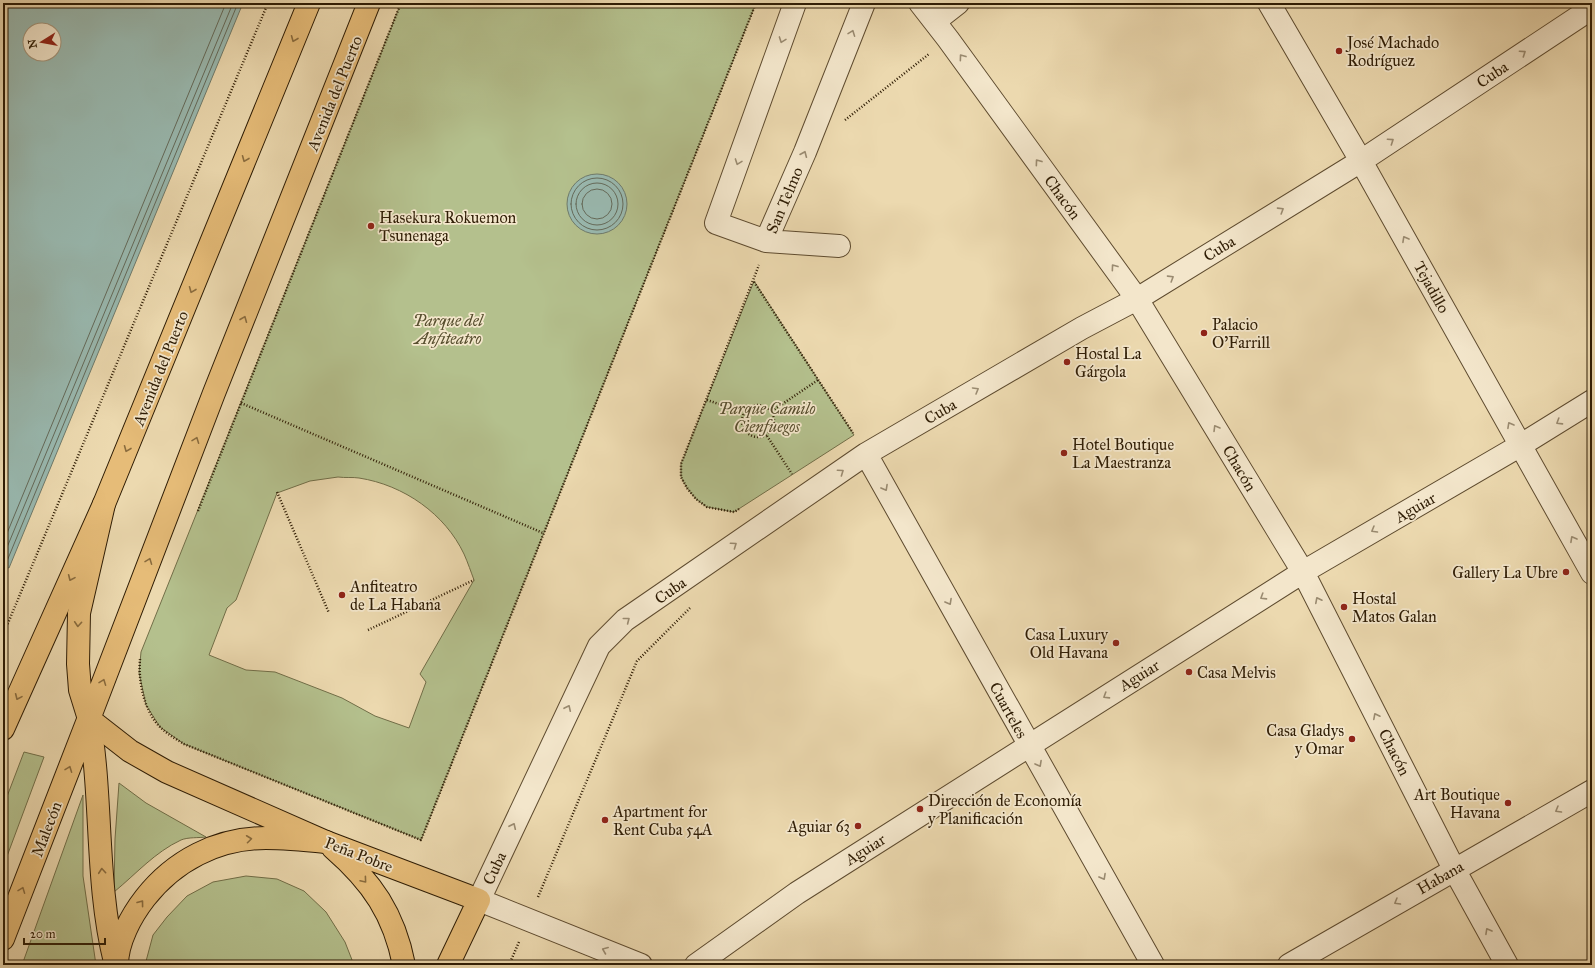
<svg xmlns="http://www.w3.org/2000/svg" width="1595" height="968" font-family="'IM FELL Great Primer',serif">
<style>
.green{fill:#b4c08d;stroke:#716e48;fill-rule:evenodd}
.water{fill:#99b9b0;stroke:#6e7a6b;fill-rule:evenodd}
.lines{fill:none;stroke-linecap:round;stroke-linejoin:round}
.shore{stroke:#646a5a;stroke-width:1}
.minor-casing{stroke:#5e4b2f;stroke-width:24}
.major-casing{stroke:#2e1c04;stroke-width:24}
.highway-casing{stroke:#2e1c04;stroke-width:24}
.path{stroke:#2e1c04;stroke-width:2.5;stroke-dasharray:1 2;stroke-linecap:butt}
.minor{stroke:#f3e6cb;stroke-width:22}
.major{stroke:#e6bc78;stroke-width:22}
.highway{stroke:#e6bc78;stroke-width:22}
.oneway{stroke:#9a8b71}
.oneway2{stroke:#8a6c3e}
.poi-dot{fill:#8f2418;stroke:#f3e6cb;stroke-width:1.5}
.labels{text-anchor:middle;stroke-width:3.5;stroke-linejoin:round;paint-order:stroke}
.poi-label{font-size:16px;fill:#2e1c04;stroke:#f3e6cb;text-anchor:start}
.street-label{font-size:16px;fill:#2e1c04;stroke:#f3e6cb}
.park-label{font-size:16px;font-style:italic;fill:#564d2d;stroke:#f3e6cb}
</style>
<rect width="100%" height="100%" fill="#ecd9af"/>
<filter id="stains"><feTurbulence type="fractalNoise" baseFrequency=".005" numOctaves="4"/><feColorMatrix values="0 0 0 0 .2 0 0 0 0 .09 0 0 0 0 .02 0 0 0 .5 -.17"/></filter>
<radialGradient id="worn" r=".72"><stop offset=".6" stop-color="#630" stop-opacity="0"/><stop offset="1" stop-color="#630" stop-opacity=".3"/></radialGradient>
<!-- green -->
<path class="green" d="M401 3H756L421 840 184 744 160 727 146 705 139 673 141 652ZM338 477C345 478 353 477 359 478 404 485 445 514 464 554 468 563 471 572 474 580L420 674 426 682 409 728 375 716 342 698 275 672 246 670 209 655 227 608 236 600 277 493 310 481Z
M754 281 854 435 734 512 707 507 696 499 687 488 681 477V464Z
M24 752 44 757 3 867V807Z
M119 783 146 803 206 837C199 838 188 837 181 840 155 852 136 874 114 892L115 839Z
M83 795V876L96 965H22Z
M246 876 277 879 304 891 326 912 345 942 354 965H145L153 935 167 917 187 896 213 882Z"/>
<!-- water -->
<path class="water" d="M3 3H243L9 568 3 566ZM30 30H54V54H30Z
M567 204a30 30 0 1 1 60 0a30 30 0 1 1-60 0Z"/>
<g class="lines">
<!-- shore -->
<path class="shore" d="M571 204a26 26 0 1 1 52 0a26 26 0 1 1-52 0Z
M576 204a21 21 0 1 1 42 0a21 21 0 1 1-42 0Z
M582 204a15 15 0 1 1 30 0a15 15 0 1 1-30 0Z
M3 543 226 3
M3 557 233 3
M3 562 7 561 238 3"/>
<defs>
<path id="minor" d="M795 3 716 223 766 241 805 152 864 3
M920 3 948 39 1137 299 1303 572 1454 869 1507 965
M1269 3 1361 161 1592 573
M935 21 958 3
M766 241 839 246
M866 454 1153 965
M641 965 479 900 599 646 625 620 866 454 1082 328 1137 299 1361 161 1592 8
M696 965 797 893 1303 572 1521 445 1592 401
M1289 965 1592 791"/>
<path id="major" d="M89 719 214 393 369 3
M89 719 80 690 78 664 79 613 104 504 309 3
M89 719 130 751 167 772 326 842 479 900 448 965
M333 848C372 882 394 914 404 965"/>
<path id="highway" d="M89 719C103 799 95 882 115 962
M3 729 104 504
M3 939 88 720
M117 965C117 942 131 916 145 898 174 861 217 838 266 838 286 838 306 840 326 842"/>
</defs>
<!-- minor casing -->
<use href="#minor" class="minor-casing"/>
<!-- major casing -->
<use href="#major" class="major-casing"/>
<!-- highway casing -->
<use href="#highway" class="highway-casing"/>
<!-- path -->
<path class="path" d="M845 120 929 54
M754 282 853 433
M707 400 745 413
M241 403 543 533
M742 421a16 16 0 1 1 32 0a16 16 0 1 1-32 0Z
M772 411 818 380
M767 436 792 474
M277 492 329 613
M739 509 734 512 707 507 696 499 687 488 681 477V464L759 265
M198 511 401 3
M368 630 474 580
M3 635 268 3
M140 659C138 681 144 711 160 727 167 734 176 739 184 744L421 840 756 3
M538 897 637 661 690 608
M509 965 519 942"/>
<!-- minor -->
<use href="#minor" class="minor"/>
<!-- major -->
<use href="#major" class="major"/>
<!-- highway -->
<use href="#highway" class="highway"/>
</g>
<!-- one-way arrows -->
<defs><path id="oneway-chevron" d="M-2-3.5L2.5 0L-2 3.5" fill="none" stroke-width="1.6" stroke-linecap="round" stroke-linejoin="round"/></defs>
<g class="oneway">
<use href="#oneway-chevron" transform="translate(852 33) rotate(-69)"/>
<use href="#oneway-chevron" transform="translate(782 40) rotate(110)"/>
<use href="#oneway-chevron" transform="translate(1523 53) rotate(-34)"/>
<use href="#oneway-chevron" transform="translate(962 57) rotate(-126)"/>
<use href="#oneway-chevron" transform="translate(1391 141) rotate(-34)"/>
<use href="#oneway-chevron" transform="translate(804 154) rotate(-67)"/>
<use href="#oneway-chevron" transform="translate(738 162) rotate(110)"/>
<use href="#oneway-chevron" transform="translate(1038 162) rotate(-126)"/>
<use href="#oneway-chevron" transform="translate(1281 210) rotate(-32)"/>
<use href="#oneway-chevron" transform="translate(1405 239) rotate(-119)"/>
<use href="#oneway-chevron" transform="translate(1114 267) rotate(-126)"/>
<use href="#oneway-chevron" transform="translate(1171 278) rotate(-32)"/>
<use href="#oneway-chevron" transform="translate(976 390) rotate(-30)"/>
<use href="#oneway-chevron" transform="translate(1559 422) rotate(148)"/>
<use href="#oneway-chevron" transform="translate(1510 425) rotate(-119)"/>
<use href="#oneway-chevron" transform="translate(1216 428) rotate(-121)"/>
<use href="#oneway-chevron" transform="translate(841 472) rotate(-35)"/>
<use href="#oneway-chevron" transform="translate(885 488) rotate(61)"/>
<use href="#oneway-chevron" transform="translate(1374 530) rotate(150)"/>
<use href="#oneway-chevron" transform="translate(1573 539) rotate(-119)"/>
<use href="#oneway-chevron" transform="translate(734 545) rotate(-35)"/>
<use href="#oneway-chevron" transform="translate(1263 597) rotate(148)"/>
<use href="#oneway-chevron" transform="translate(1318 600) rotate(-117)"/>
<use href="#oneway-chevron" transform="translate(949 602) rotate(61)"/>
<use href="#oneway-chevron" transform="translate(627 620) rotate(-38)"/>
<use href="#oneway-chevron" transform="translate(1106 696) rotate(148)"/>
<use href="#oneway-chevron" transform="translate(568 708) rotate(-65)"/>
<use href="#oneway-chevron" transform="translate(1376 716) rotate(-117)"/>
<use href="#oneway-chevron" transform="translate(1039 764) rotate(61)"/>
<use href="#oneway-chevron" transform="translate(1558 810) rotate(150)"/>
<use href="#oneway-chevron" transform="translate(513 826) rotate(-65)"/>
<use href="#oneway-chevron" transform="translate(1103 877) rotate(61)"/>
<use href="#oneway-chevron" transform="translate(1397 902) rotate(150)"/>
<use href="#oneway-chevron" transform="translate(1488 931) rotate(-119)"/>
<use href="#oneway-chevron" transform="translate(605 950) rotate(-158)"/>
</g>
<g class="oneway2">
<use href="#oneway-chevron" transform="translate(294 39) rotate(112)"/>
<use href="#oneway-chevron" transform="translate(245 159) rotate(112)"/>
<use href="#oneway-chevron" transform="translate(192 290) rotate(112)"/>
<use href="#oneway-chevron" transform="translate(244 319) rotate(-68)"/>
<use href="#oneway-chevron" transform="translate(196 440) rotate(-69)"/>
<use href="#oneway-chevron" transform="translate(127 449) rotate(112)"/>
<use href="#oneway-chevron" transform="translate(149 561) rotate(-69)"/>
<use href="#oneway-chevron" transform="translate(71 578) rotate(114)"/>
<use href="#oneway-chevron" transform="translate(78 624) rotate(94)"/>
<use href="#oneway-chevron" transform="translate(103 682) rotate(-69)"/>
<use href="#oneway-chevron" transform="translate(18 697) rotate(114)"/>
<use href="#oneway-chevron" transform="translate(69 769) rotate(-69)"/>
<use href="#oneway-chevron" transform="translate(249 839) rotate(-7)"/>
<use href="#oneway-chevron" transform="translate(102 871) rotate(-95)"/>
<use href="#oneway-chevron" transform="translate(364 880) rotate(50)"/>
<use href="#oneway-chevron" transform="translate(22 890) rotate(-69)"/>
<use href="#oneway-chevron" transform="translate(141 903) rotate(-53)"/>
</g>
<!-- markers -->
<g class="poi-dot">
<circle cx="1339" cy="51" r="4"/>
<circle cx="371" cy="226" r="4"/>
<circle cx="1204" cy="333" r="4"/>
<circle cx="1067" cy="362" r="4"/>
<circle cx="1064" cy="453" r="4"/>
<circle cx="1566" cy="572" r="4"/>
<circle cx="342" cy="595" r="4"/>
<circle cx="1344" cy="607" r="4"/>
<circle cx="1116" cy="643" r="4"/>
<circle cx="1189" cy="672" r="4"/>
<circle cx="1352" cy="739" r="4"/>
<circle cx="1508" cy="803" r="4"/>
<circle cx="920" cy="809" r="4"/>
<circle cx="605" cy="820" r="4"/>
<circle cx="858" cy="826" r="4"/>
</g>
<g class="labels">
<!-- poi labels -->
<g class="poi-label">
<text x="1347" y="48">José Machado<tspan x="1347" dy="18">Rodríguez</tspan></text>
<text x="379" y="223">Hasekura Rokuemon<tspan x="379" dy="18">Tsunenaga</tspan></text>
<text x="1212" y="330">Palacio<tspan x="1212" dy="18">O'Farrill</tspan></text>
<text x="1075" y="359">Hostal La<tspan x="1075" dy="18">Gárgola</tspan></text>
<text x="1072" y="450">Hotel Boutique<tspan x="1072" dy="18">La Maestranza</tspan></text>
<text x="1558" y="578" text-anchor="end">Gallery La Ubre</text>
<text x="350" y="592">Anfiteatro<tspan x="350" dy="18">de La Habana</tspan></text>
<text x="1352" y="604">Hostal<tspan x="1352" dy="18">Matos Galan</tspan></text>
<text x="1108" y="640" text-anchor="end">Casa Luxury<tspan x="1108" dy="18">Old Havana</tspan></text>
<text x="1197" y="678">Casa Melvis</text>
<text x="1344" y="736" text-anchor="end">Casa Gladys<tspan x="1344" dy="18">y Omar</tspan></text>
<text x="1500" y="800" text-anchor="end">Art Boutique<tspan x="1500" dy="18">Havana</tspan></text>
<text x="928" y="806">Dirección de Economía<tspan x="928" dy="18">y Planificación</tspan></text>
<text x="613" y="817">Apartment for<tspan x="613" dy="18">Rent Cuba 54A</tspan></text>
<text x="850" y="832" text-anchor="end">Aguiar 63</text>
</g>
<!-- street labels -->
<g class="street-label">
<text transform="translate(1492 74) rotate(-34)" y="6">Cuba</text>
<text transform="translate(334 93) rotate(-68)" y="6">Avenida del Puerto</text>
<text transform="translate(1063 197) rotate(54)" y="6">Chacón</text>
<text transform="translate(784 200) rotate(-67)" y="6">San Telmo</text>
<text transform="translate(1219 248) rotate(-32)" y="6">Cuba</text>
<text transform="translate(1432 287) rotate(61)" y="6">Tejadillo</text>
<text transform="translate(160 368) rotate(-68)" y="6">Avenida del Puerto</text>
<text transform="translate(940 411) rotate(-30)" y="6">Cuba</text>
<text transform="translate(1240 468) rotate(59)" y="6">Chacón</text>
<text transform="translate(1415 507) rotate(-30)" y="6">Aguiar</text>
<text transform="translate(670 590) rotate(-35)" y="6">Cuba</text>
<text transform="translate(1139 675) rotate(-32)" y="6">Aguiar</text>
<text transform="translate(1009 710) rotate(61)" y="6">Cuarteles</text>
<text transform="translate(1395 752) rotate(63)" y="6">Chacón</text>
<text transform="translate(46 829) rotate(-69)" y="6">Malecón</text>
<text transform="translate(865 849) rotate(-32)" y="6">Aguiar</text>
<text transform="translate(359 854) rotate(21)" y="6">Peña Pobre</text>
<text transform="translate(494 868) rotate(-65)" y="6">Cuba</text>
<text transform="translate(1440 877) rotate(-30)" y="6">Habana</text>
</g>
<!-- park labels -->
<g class="park-label">
<text x="448" y="326">Parque del<tspan x="448" dy="18">Anfiteatro</tspan></text>
<text x="767" y="414">Parque Camilo<tspan x="767" dy="18">Cienfuegos</tspan></text>
</g>
</g>
<!-- margin -->
<rect width="1595" height="968" fill="none" stroke="#ecd9af" stroke-width="16"/>
<rect x="4" y="4" width="1587" height="960" fill="none" stroke="#2e1c04" stroke-width="2"/>
<rect x="8" y="8" width="1579" height="952" fill="none" stroke="#2e1c04"/>
<!-- north arrow -->
<g transform="translate(42 42) rotate(259)"><circle r="19" fill="#f3e6cb" stroke="#a4957b"/>
<path d="M0-3L7 15L0 10L-7 15Z" fill="#8f2418"/>
<text y="-6" font-size="11" font-weight="bold" text-anchor="middle" fill="#2e1c04">N</text>
</g>
<!-- scale -->
<path d="M24 938v6h81v-6" fill="none" stroke="#2e1c04" stroke-width="2"/>
<text x="30" y="938" font-size="12" fill="#2e1c04" stroke="#f3e6cb" stroke-width="3" paint-order="stroke">20 m</text>
<rect width="100%" height="100%" filter="url(#stains)"/>
<rect width="100%" height="100%" fill="url(#worn)"/>
</svg>
